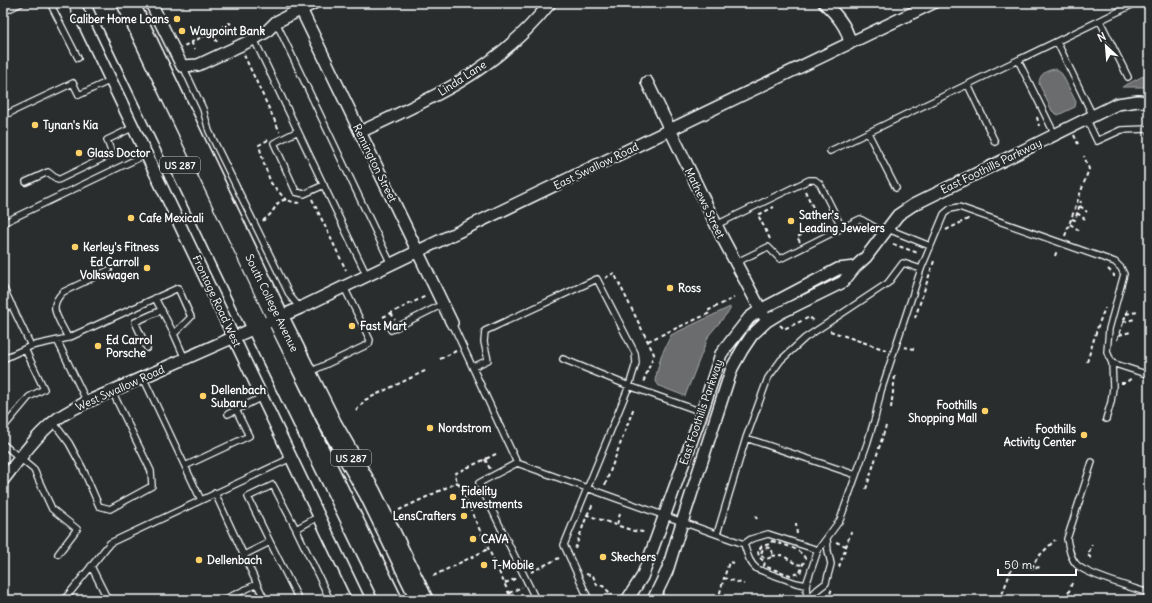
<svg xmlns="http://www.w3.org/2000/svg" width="1152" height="603" font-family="Delius,sans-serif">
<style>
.water{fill:#6a6c6d;stroke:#a6a7a7}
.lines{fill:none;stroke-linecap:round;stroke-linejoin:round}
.lane-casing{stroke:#fff;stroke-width:8}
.street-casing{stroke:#fff;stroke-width:14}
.highway-casing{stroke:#fff;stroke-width:24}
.path{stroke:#fff;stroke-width:2;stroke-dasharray:4 3;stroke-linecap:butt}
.lane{stroke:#2a2d2e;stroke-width:5.5}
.street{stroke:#2a2d2e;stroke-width:11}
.highway{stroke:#2a2d2e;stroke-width:21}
.poi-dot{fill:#ffd166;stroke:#2a2d2e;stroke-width:1.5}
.labels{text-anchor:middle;stroke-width:4;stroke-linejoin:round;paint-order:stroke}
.shield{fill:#2a2d2e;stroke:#bfc0c0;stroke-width:1}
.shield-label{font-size:10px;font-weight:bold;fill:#fff}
.poi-label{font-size:11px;font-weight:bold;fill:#fff;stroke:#2a2d2e;text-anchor:start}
.street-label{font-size:11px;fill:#fff;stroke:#2a2d2e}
</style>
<rect width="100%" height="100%" fill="#2a2d2e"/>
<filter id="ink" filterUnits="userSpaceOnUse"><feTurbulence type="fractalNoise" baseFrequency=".025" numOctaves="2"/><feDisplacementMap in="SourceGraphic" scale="8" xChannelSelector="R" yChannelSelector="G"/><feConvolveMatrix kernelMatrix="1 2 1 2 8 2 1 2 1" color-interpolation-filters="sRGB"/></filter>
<g filter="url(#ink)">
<!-- water -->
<path class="water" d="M1056 69 1062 74 1076 102 1075 107 1058 115 1052 111 1039 84C1039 74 1046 70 1056 69Z
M1149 73V87H1122Z
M730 307V310L709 335 685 396 659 386 655 380 661 356 671 335Z"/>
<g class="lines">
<defs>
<path id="lane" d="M50 3 78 58
M3 12 21 3
M1100 21 1128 77
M276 22 391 264
M254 39 367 276
M1057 42 1093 116
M1018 60 1055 135
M183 66 203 109 209 131 290 296 300 308
M968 85 995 142
M3 116 73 83 79 95 111 80
M1087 120 1097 141 1121 130 1148 129 1149 131
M298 131 274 143 296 192 304 194 324 185
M868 133 896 188
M830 151 1136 3
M26 182 48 172 58 180 112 154 107 140 134 127
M3 223 147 154
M716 225 809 180H815L820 184 842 228
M888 229 930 246
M735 263 768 247 780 259 860 219 885 233
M3 287 31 346
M3 309 12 305
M452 323 517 463 744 544
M391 330 443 304
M174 334 185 359
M68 338C65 331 55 315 55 309 54 302 59 296 63 292L109 270
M57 340 87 402
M147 348 135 322 162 310
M3 359 31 346 68 338 178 288 191 317 174 334 155 298
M563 359 629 386 702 412
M473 367 488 360 484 342 485 331 597 279 635 353 636 363 629 386 564 545 589 600
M310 372 369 344 370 340 344 287
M143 377 201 500
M228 414 262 397
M1106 419 1111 402 1113 388 1112 363
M53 422 69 443 83 469 99 506 110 509 152 486 151 471 112 391
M3 428 29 397 44 389 25 349
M746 438 856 475
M3 444 34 470 52 509 77 529 58 554
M1092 462 1067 539C1069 548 1070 558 1077 565 1087 575 1133 588 1149 593
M517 463 479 483 536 600
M185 466 249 436 236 410
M215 493 257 584 223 600
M296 529 330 600
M717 534 746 438 768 378 781 360 805 338 888 283 903 263 921 269
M270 542 299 600
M744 544C747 553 749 563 757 569L796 583 806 585
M744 544 751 539 768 534 818 550
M244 555 270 542 248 497 273 485 296 529 318 517
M91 566 108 600
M257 584 265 600
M64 600 110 543 291 458
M578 600 587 596
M807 600 806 585 818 550 840 520 867 444 875 418 881 391 921 269 944 214 950 209 959 207 1115 262 1121 268 1124 274 1109 329 1107 352 1112 363 1149 375
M807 600 817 590 826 583 831 564 828 551 827 539"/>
<path id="street" d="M74 3 359 600
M151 3 182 66 198 65 254 39 266 32 276 22 314 3
M298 3 452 323
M824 3C834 12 850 29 849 44
M647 82 722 237 764 316
M360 132C392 117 425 102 456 84 491 63 525 35 550 3
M3 480C18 461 33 439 52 423 62 414 75 408 87 402L300 308 933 3
M627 600 642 577 647 564 702 412 721 354 749 318 760 310 838 269 855 267
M653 600 667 571 679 532 732 368 742 350 752 335 767 321 780 313 843 282 855 267 866 257 898 215 913 205 1117 104 1138 101 1149 102"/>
<path id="highway" d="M103 3 266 344 391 600
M128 3 278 318 331 425 370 493 422 600"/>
</defs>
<!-- lane casing -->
<use href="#lane" class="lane-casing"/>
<!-- street casing -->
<use href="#street" class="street-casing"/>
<!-- highway casing -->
<use href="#highway" class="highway-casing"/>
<!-- path -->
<path class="path" d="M212 32 218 44
M191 42 195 49
M184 46 230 23 233 31 238 35
M244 55 280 132
M1037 117 1039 126
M1074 135 1078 144
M268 140 259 145 264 164 271 183 286 200
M805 191 824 230
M312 199 346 270
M1080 206 1087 212
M1077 213 1085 219
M1072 219 1075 220 1081 201
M263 221C266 218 270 215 272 212 276 207 278 199 286 200 292 201 295 204 302 202
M1070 224 1080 231
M946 230 968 219 970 220
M1065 236 1089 169 1084 156
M770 239 758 215 774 207
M800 242 797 237 822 225
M893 244 918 253
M1055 256 1057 250
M1108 269 1114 275V277
M605 278 614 273 654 354 643 383
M391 313 395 320
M1126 314 1138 312
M383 317 426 296
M915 318 934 261
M1123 322 1135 319
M780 325 784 329 810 317 814 323
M830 331 886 350
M1119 335 1131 332
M1117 340 1128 309
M648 341 710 313 709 310 734 298
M904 347 914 349
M440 359 456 351
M1087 362 1098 326 1105 308
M1121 383H1125L1132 378
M891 408 895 376
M356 411 365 400 427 370
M496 454 454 474 512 600
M485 459 490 469
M605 485 634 407
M866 489 886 426
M399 510 458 482
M587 515 593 504
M755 516 757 519
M796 523 797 535
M617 524 620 514
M772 541C783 545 798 547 805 558L800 573 790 575 764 566 765 562 759 557 758 551 762 546 770 544Z
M836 542 846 546
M761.5 553a5.5 5.5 0 1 1 11 0a5.5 5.5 0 1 1-11 0Z
M575 549 587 515 634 531 644 532
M772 556 782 555 796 564 804 565
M1091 558 1088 555 1092 544
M734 563 729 562 724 578 744 584
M839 567 851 532
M1032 568 1037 558 1055 540
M531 572 559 558
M586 574 593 576 597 585 603 586 612 595
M433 576 488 549
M505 583 517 578
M509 593 522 587
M718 600 724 578
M828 600 832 588
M1000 600 1014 562 1032 568 1042 567
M1066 600 1073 580"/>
<!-- lane -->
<use href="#lane" class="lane"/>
<!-- street -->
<use href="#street" class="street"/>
<!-- highway -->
<use href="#highway" class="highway"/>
</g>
</g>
<!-- markers -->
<g class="poi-dot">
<circle cx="177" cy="19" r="4"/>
<circle cx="182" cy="31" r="4"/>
<circle cx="35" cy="125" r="4"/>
<circle cx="79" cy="153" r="4"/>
<circle cx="131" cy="218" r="4"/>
<circle cx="791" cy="221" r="4"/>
<circle cx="75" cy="247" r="4"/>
<circle cx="147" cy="268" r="4"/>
<circle cx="670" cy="288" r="4"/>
<circle cx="352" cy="326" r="4"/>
<circle cx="98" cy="346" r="4"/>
<circle cx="203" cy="396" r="4"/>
<circle cx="985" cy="411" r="4"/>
<circle cx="430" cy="428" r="4"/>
<circle cx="1084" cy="435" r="4"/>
<circle cx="453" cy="497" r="4"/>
<circle cx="464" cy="516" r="4"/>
<circle cx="473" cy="539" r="4"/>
<circle cx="603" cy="557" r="4"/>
<circle cx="199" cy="560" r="4"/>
<circle cx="484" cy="565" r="4"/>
</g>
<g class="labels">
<!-- shield labels -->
<g class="shield">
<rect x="160" y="157" width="40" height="16" rx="3"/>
<rect x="331" y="450" width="40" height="16" rx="3"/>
</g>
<g class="shield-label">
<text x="180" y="169">US 287</text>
<text x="351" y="462">US 287</text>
</g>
<!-- poi labels -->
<g class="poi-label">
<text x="169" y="23" text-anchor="end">Caliber Home Loans</text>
<text x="190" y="35">Waypoint Bank</text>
<text x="43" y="129">Tynan's Kia</text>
<text x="87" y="157">Glass Doctor</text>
<text x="799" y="219">Sather's<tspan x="799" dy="13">Leading Jewelers</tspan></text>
<text x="139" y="222">Cafe Mexicali</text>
<text x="83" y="251">Kerley's Fitness</text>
<text x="139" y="266" text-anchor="end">Ed Carroll<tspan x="139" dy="13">Volkswagen</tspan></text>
<text x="678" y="292">Ross</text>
<text x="360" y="330">Fast Mart</text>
<text x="106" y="344">Ed Carrol<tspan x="106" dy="13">Porsche</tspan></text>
<text x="211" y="394">Dellenbach<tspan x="211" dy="13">Subaru</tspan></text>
<text x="977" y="409" text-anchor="end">Foothills<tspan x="977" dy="13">Shopping Mall</tspan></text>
<text x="438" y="432">Nordstrom</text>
<text x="1076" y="433" text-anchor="end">Foothills<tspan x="1076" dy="13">Activity Center</tspan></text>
<text x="461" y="495">Fidelity<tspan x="461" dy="13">Investments</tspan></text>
<text x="456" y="520" text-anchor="end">LensCrafters</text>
<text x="481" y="543">CAVA</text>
<text x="611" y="561">Skechers</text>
<text x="207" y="564">Dellenbach</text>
<text x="492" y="569">T-Mobile</text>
</g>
<!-- street labels -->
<g class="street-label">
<text transform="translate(462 78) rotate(-33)" y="4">Linda Lane</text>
<text transform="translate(375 163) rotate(64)" y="4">Remington Street</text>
<text transform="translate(596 166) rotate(-26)" y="4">East Swallow Road</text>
<text transform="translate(991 166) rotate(-26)" y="4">East Foothills Parkway</text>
<text transform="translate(705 203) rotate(64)" y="4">Mathews Street</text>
<text transform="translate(217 301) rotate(65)" y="4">Frontage Road West</text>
<text transform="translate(272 303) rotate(64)" y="4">South College Avenue</text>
<text transform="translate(120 388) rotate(-24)" y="4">West Swallow Road</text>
<text transform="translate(701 412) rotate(-71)" y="4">East Foothills Parkway</text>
</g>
</g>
<!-- margin -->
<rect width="1152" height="603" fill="none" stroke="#2a2d2e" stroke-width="16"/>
<rect x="8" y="8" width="1136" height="587" fill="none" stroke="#fff" stroke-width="1.5" filter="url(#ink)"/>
<!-- north arrow -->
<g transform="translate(1106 46) rotate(334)" stroke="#2a2d2e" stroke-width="3" paint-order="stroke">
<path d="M0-3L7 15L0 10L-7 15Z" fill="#ffffff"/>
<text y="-6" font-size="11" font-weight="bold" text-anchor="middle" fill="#ffffff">N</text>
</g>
<!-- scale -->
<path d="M998 569v6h78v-6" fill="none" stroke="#ffffff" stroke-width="2"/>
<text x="1004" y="569" font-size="12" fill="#ffffff" stroke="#2a2d2e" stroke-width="3" paint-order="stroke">50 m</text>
</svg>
